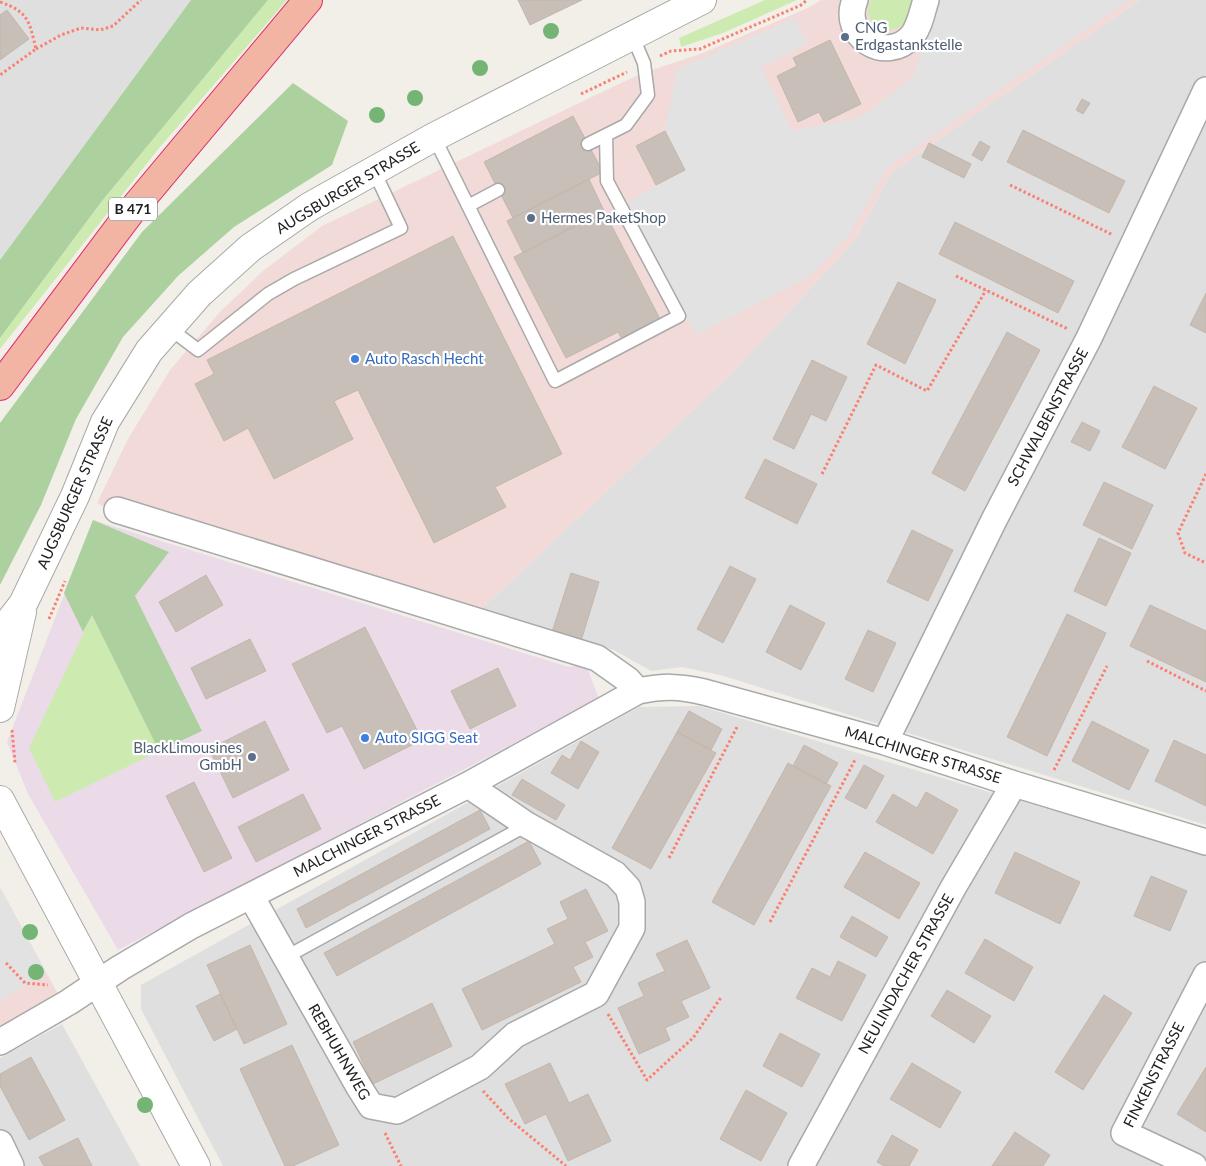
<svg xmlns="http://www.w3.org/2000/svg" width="1206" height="1166" font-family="Lato,sans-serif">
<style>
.residential{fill:#e0dfdf}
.commercial{fill:#f2dad9}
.industrial{fill:#ebdbe8}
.grass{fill:#cdebb0}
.forest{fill:#add19e}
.parking{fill:#e2e2e2}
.building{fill:#c7bfb8;stroke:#c4b6ab}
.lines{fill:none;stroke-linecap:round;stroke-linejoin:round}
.service-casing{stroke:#a9a9a9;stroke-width:15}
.minor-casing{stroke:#a9a9a9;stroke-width:28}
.tertiary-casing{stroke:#a9a9a9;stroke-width:30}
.trunk-casing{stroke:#dc2a67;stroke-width:30}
.path{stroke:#fa8072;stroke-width:3;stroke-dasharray:2.5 2.5;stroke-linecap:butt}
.service{stroke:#fff;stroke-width:12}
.minor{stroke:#fff;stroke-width:25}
.tertiary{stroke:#fff;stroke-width:28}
.trunk{stroke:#f2b4a3;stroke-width:28}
.tree{fill:#74b475}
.service-dot{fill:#5c6f8a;stroke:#fff;stroke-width:2}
.shop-dot{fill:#3f7fe0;stroke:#fff;stroke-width:2}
.labels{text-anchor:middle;stroke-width:4.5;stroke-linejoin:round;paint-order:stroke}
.shield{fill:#fff;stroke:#646464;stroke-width:1}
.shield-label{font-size:14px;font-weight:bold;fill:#222}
.service-label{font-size:15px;fill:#4e5e75;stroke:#fff;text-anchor:start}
.street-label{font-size:15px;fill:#222;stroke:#fff}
.shop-label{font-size:15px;fill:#366cbe;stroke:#fff;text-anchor:start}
</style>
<rect width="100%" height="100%" fill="#f2efe9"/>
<!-- residential -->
<path class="residential" d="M0 0H191L0 260Z
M1140 0H1206V825L720 675 682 667 651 671 614 650 474 616 730 375 855 240 892 172Z
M699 706 1206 856V1166H223L141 1009V985L639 707Z
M62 1024 140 1166H0V1058Z"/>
<!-- commercial -->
<path class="commercial" d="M821 0H1140L892 172 855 240 730 375 474 616 129 520 97 503 128 439 170 370 220 312 263 271 322 226 640 74 703 53 810 7Z
M0 887 59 996 0 1031Z"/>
<!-- industrial -->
<path class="industrial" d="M93 520 569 667 586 664 599 699 118 950 28 794 7 742Z"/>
<!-- grass -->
<path class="grass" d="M268 0H287L160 147 0 349V338L102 201Z
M765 0H797L723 33 681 47 679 38Z
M872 0H914C911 6 910 17 905 22 889 42 857 20 872 0Z
M92 615 159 751 55 802 29 748Z"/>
<!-- forest -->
<path class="forest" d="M191 0H268L102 201 0 338V260Z
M293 83 348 121 332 165 234 227 178 276 123 337 76 419 41 505 0 585V423L142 232Z
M93 520 169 552 135 596 202 731 159 751 92 615 83 632 64 593Z"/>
<!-- parking -->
<path class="parking" d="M938 0H1129L887 168 848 236 809 277 696 335 628 202 684 170 665 131 677 69 795 18 808 43 761 67 792 131 854 119 869 112 913 76Z
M0 888 47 974 0 1000Z"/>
<!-- building -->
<path class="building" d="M518 0H582L530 25Z
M7 10 29 39 0 60V15Z
M830 40 861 104 824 122 819 112 798 122 777 76 797 66 793 58Z
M1082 99 1090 103 1083 114 1076 110Z
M573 116 603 172 513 218 484 162Z
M1023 130 1125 181 1109 213 1007 162Z
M665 131 685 170 656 185 636 146Z
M980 141 990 147 982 161 972 155Z
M929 143 971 164 964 178 922 157Z
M589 179 604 211 523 253 507 221Z
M604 211 660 319 622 339 618 332 566 358 514 257Z
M955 222 1074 281 1058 313 939 254Z
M453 236 562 454 495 487 506 507 434 543 358 390 334 401 353 439 274 479 248 428 224 441 195 384 214 374 207 360Z
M898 282 936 300 905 364 867 344Z
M1206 293V333L1190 325Z
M1007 332 1040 350 965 491 932 473Z
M812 360 847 377 826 421 811 414 794 449 773 439Z
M1154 386 1197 408 1165 469 1122 447Z
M1082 422 1100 431 1090 451 1071 442Z
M765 459 817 484 797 524 745 498Z
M1104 482 1153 505 1132 549 1083 525Z
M912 530 953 550 928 601 887 582Z
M1099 538 1131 553 1106 606 1074 591Z
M730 566 756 579 723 643 697 629Z
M571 573 599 582 581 641 552 632Z
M206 575 223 605 176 632 159 602Z
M790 605 825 623 801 670 766 652Z
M1150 605 1206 631V682L1130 646Z
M1067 614 1106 633 1047 756 1007 737Z
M365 627 422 740 364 769 342 726 327 733 292 664Z
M868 630 896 643 873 692 845 679Z
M250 639 266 671 206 699 191 668Z
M498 668 516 706 470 729 451 691Z
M689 711 722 729 711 750 677 732Z
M265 721 289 770 233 798 209 749Z
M1092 721 1149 750 1129 790 1072 761Z
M677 732 716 753 651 869 612 848Z
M1174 740 1206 755V806L1155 781Z
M581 741 599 752 578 789 551 773 562 755 570 760Z
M804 745 838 763 826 784 793 766Z
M788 763 831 786 754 925 712 902Z
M864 765 884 776 866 809 845 798Z
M522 779 565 805 556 820 512 795Z
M194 782 232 858 204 872 166 796Z
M926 792 958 810 933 854 876 822 893 794 917 808Z
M303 794 321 829 256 862 238 827Z
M480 810 490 829 306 928 297 909Z
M529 841 541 864 337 976 324 953Z
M865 852 920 883 899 919 844 887Z
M1015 852 1080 882 1060 924 995 893Z
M1151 876 1187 891 1170 931 1134 916Z
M586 889 608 931 585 942 593 957 573 967 581 982 482 1030 462 989 555 944 547 929 568 919 560 902Z
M852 916 888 937 876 957 840 937Z
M985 939 1033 967 1014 1001 965 973Z
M687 940 710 988 681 1001 689 1017 665 1028 670 1040 639 1054 618 1008 644 996 638 983 665 971 656 954Z
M250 945 287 1024 244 1044 207 965Z
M838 961 866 975 842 1021 796 998 812 968 830 977Z
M947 990 991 1016 974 1043 931 1016Z
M220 994 237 1029 214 1041 196 1006Z
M1104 995 1132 1013 1083 1090 1055 1072Z
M432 1003 452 1046 373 1084 353 1042Z
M780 1033 820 1054 802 1087 763 1066Z
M292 1045 339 1145 293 1166H285L240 1069Z
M31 1057 65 1120 29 1140 0 1086V1074Z
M550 1063 569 1103 588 1094 611 1141 568 1161 546 1114 525 1124 505 1084Z
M912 1063 961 1092 940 1128 890 1099Z
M1206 1067V1132L1177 1114Z
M746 1090 787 1113 761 1161 720 1139Z
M1015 1132 1050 1155 1043 1166H992Z
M892 1135 918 1150 909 1166H884L877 1162Z
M78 1138 92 1166H44L39 1157Z"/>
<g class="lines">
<defs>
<path id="service" d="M434 137 555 381 679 316 607 181 606 135 626 125 648 95 644 63 632 35
M588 144 606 135
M468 206 498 190
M169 328 198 350 268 294 294 279 401 228 374 171
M286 957 527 825"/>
<path id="minor" d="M855 0C840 36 886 65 912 36 920 26 922 12 926 0
M117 510 597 658 628 680 638 691
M885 742 994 520 1089 338 1206 90
M251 896 359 1087 371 1106 397 1111 480 1067 515 1035 596 994 632 928V902L628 888 615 874 527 825 468 785
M0 1042 69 1002 120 968 191 926 468 785 638 691C664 686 678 686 704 692L885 742 1014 784 1206 842
M0 1143 11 1166
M801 1166 953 888 1014 784
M1194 1166 1124 1133 1206 975"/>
<path id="tertiary" d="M0 634 23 604 75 496 105 422 149 351 199 294 250 248 309 207 434 137 702 0
M0 708 22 612
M0 800 196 1166"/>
<path id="trunk" d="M0 386 129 214 308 0"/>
</defs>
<!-- service casing -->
<use href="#service" class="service-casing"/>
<!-- minor casing -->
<use href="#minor" class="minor-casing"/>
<!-- tertiary casing -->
<use href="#tertiary" class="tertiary-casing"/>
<!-- trunk casing -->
<use href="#trunk" class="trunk-casing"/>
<!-- path -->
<path class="path" d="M0 2C29 12 29 21 36 49L0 75
M36 49 61 35 81 28 100 30 113 26 141 0
M660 56 671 51 700 49 801 5 807 0
M581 94 627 72
M1010 185 1113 235
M956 276 1068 329
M822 474 876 365 927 391 986 290
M1206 474 1178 533 1185 553 1206 563
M49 619 65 581
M1147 661 1206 691
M12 730 15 763
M1054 770 1107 666
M669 858 738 725
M770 922 856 758
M6 963 25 983 48 985
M608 1014 647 1080 693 1038 722 996
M483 1091 508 1118 566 1166
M385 1133 401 1166"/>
<!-- service -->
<use href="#service" class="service"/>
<!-- minor -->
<use href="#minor" class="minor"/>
<!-- tertiary -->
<use href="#tertiary" class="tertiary"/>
<!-- trunk -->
<use href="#trunk" class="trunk"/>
</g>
<!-- trees -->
<g class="tree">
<circle cx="551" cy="31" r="8"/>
<circle cx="480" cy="68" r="8"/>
<circle cx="415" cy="98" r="8"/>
<circle cx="377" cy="115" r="8"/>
<circle cx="30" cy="932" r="8"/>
<circle cx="36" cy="972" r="8"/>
<circle cx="145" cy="1105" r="8"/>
</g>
<!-- markers -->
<g class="service-dot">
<circle cx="845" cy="37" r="5"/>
<circle cx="531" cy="218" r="5"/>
<circle cx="252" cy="757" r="5"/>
</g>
<g class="shop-dot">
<circle cx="355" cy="359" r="5"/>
<circle cx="365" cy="738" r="5"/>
</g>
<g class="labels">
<!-- shield labels -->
<rect class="shield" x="109" y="197.5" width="48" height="23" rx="4"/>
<g class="shield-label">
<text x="133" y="214">B 471</text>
</g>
<!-- service labels -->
<g class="service-label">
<text x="855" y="33">CNG<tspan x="855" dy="17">Erdgastankstelle</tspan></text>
<text x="541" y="223">Hermes PaketShop</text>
<text x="242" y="753" text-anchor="end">BlackLimousines<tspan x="242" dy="17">GmbH</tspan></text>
</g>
<!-- street labels -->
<g class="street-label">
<text transform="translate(348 188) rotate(-31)" y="5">AUGSBURGER STRASSE</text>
<text transform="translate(1048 417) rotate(-62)" y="5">SCHWALBENSTRASSE</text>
<text transform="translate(75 493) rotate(-66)" y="5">AUGSBURGER STRASSE</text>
<text transform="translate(923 755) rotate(17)" y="5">MALCHINGER STRASSE</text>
<text transform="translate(367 836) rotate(-27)" y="5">MALCHINGER STRASSE</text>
<text transform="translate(906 974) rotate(-61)" y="5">NEULINDACHER STRASSE</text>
<text transform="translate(339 1052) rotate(60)" y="5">REBHUHNWEG</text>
<text transform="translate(1154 1075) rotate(-63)" y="5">FINKENSTRASSE</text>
</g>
<!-- shop labels -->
<g class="shop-label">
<text x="365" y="364">Auto Rasch Hecht</text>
<text x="375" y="743">Auto SIGG Seat</text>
</g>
</g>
</svg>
